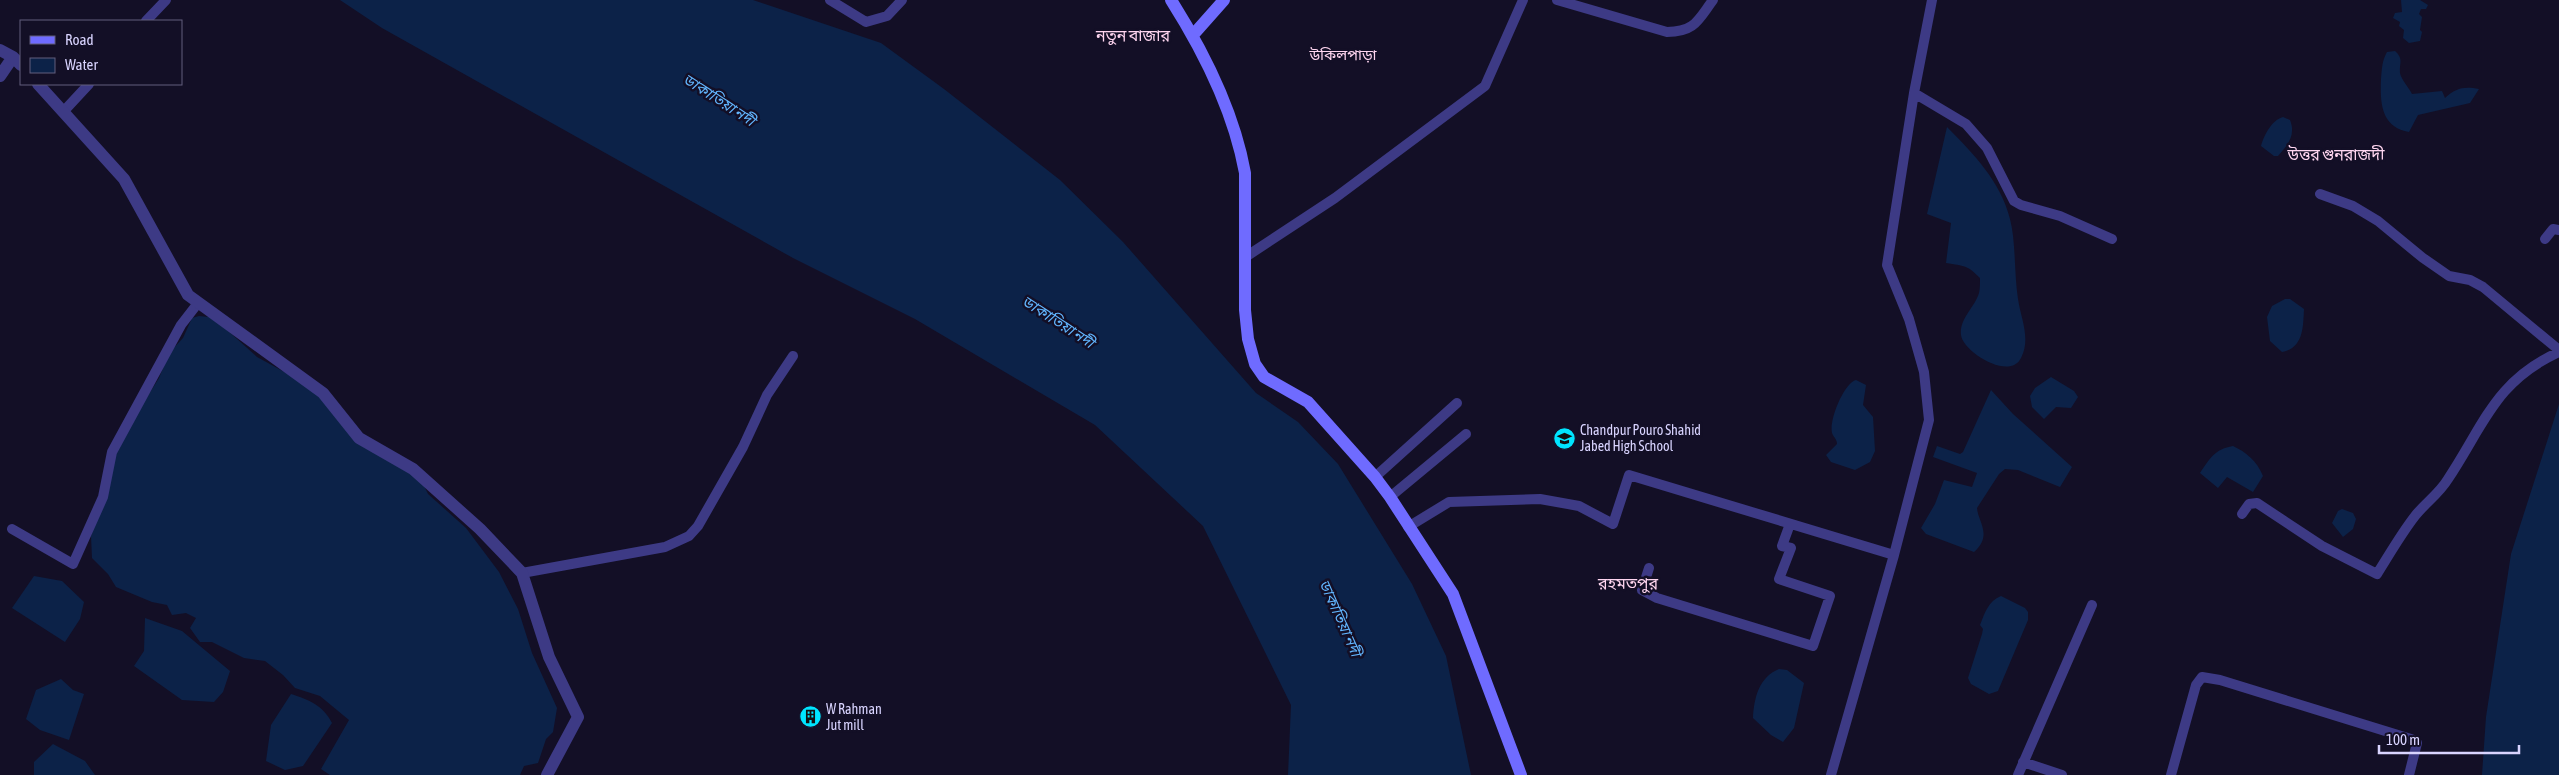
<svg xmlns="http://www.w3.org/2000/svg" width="2559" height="775" font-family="'Asap Condensed','Noto Sans Bengali',sans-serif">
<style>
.water{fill:#0c2248}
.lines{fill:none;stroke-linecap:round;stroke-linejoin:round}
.minor{stroke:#3d3a85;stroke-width:10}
.tertiary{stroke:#3d3a85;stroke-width:12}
.secondary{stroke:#6f6bff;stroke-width:12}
.labels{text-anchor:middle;stroke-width:5;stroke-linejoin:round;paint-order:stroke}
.poi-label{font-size:14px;fill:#d9d4ff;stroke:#130f26;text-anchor:start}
.neighbourhood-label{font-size:15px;fill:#ffd6f0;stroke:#130f26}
.water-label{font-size:15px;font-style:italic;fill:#62b6ff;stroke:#130f26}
.quarter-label{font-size:16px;fill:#ffd6f0;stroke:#130f26}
</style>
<rect width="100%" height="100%" fill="#130f26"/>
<!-- water -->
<path class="water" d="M340 0H753L881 43 944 89 1060 180 1123 242 1256 393 1298 422 1338 464 1412 584 1446 656 1471 775H1288L1291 705 1203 526 1095 425 915 319 793 258 382 28Z
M2401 0H2420L2428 5 2426 9H2421L2419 14 2422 17 2420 30 2422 32 2420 41 2409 43 2403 38 2404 30 2399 26 2400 22 2393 18 2395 13 2402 12Z
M2395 51C2404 59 2399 63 2400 73 2401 79 2409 88 2412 94L2442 91 2445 98C2456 88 2464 86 2479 89L2470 103 2418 115 2409 132C2381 127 2380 103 2381 79 2382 68 2382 61 2387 52Z
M2283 117 2290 120C2296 135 2288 145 2278 156H2274L2261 146C2264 135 2272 120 2283 117Z
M1947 127C1973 153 2001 182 2010 219 2016 242 2014 274 2018 299 2021 319 2031 338 2021 358 2010 381 1963 352 1961 335 1959 319 1975 307 1979 293 1980 289 1980 283 1980 278 1967 265 1965 266 1946 263L1951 223 1927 214Z
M2285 299H2290L2304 309C2303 326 2304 348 2282 352L2270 341 2267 317 2272 306Z
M199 316 209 317 226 329 257 357 323 393 361 442 415 467 428 494 466 528 499 572 518 609 532 653 557 708 553 732 546 739 538 763 524 766 520 775H330L321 769 349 720 320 696 295 688 283 675 265 661 244 658 212 642H200L190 628 196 618 186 613 172 615 167 605 152 602 116 587 108 574 92 558 91 536 114 458 132 421 159 378 169 353 183 338 192 318Z
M2051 377 2074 391 2078 397 2071 408 2056 407 2044 419 2032 407 2030 396 2035 388Z
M1856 380 1866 385 1863 405 1873 417 1875 451 1870 462 1855 470 1831 462 1826 455 1837 444C1837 439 1834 438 1832 433 1829 420 1844 383 1856 380Z
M1991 390 2013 414 2072 467 2060 487 2018 470 2005 469 1999 474 1977 508C1978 522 1993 535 1974 552L1926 534 1921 528 1935 504 1944 480 1972 487 1977 473 1933 457 1937 446 1960 454 1963 452Z
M2559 404V775H2482L2486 717 2511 554Z
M2233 446C2246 452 2257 461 2263 476L2253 492 2227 477 2218 488 2200 473C2210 458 2215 449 2233 446Z
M2342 509 2353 513 2356 519 2353 529 2343 537 2332 523 2338 511Z
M34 576 62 581 84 602 80 619 65 642 12 608Z
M2001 596 2025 608 2028 612V620L1998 691 1989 694 1971 684 1968 678 1982 634 1983 629 1980 625C1985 613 1988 601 2001 596Z
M145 618 182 631 230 671 223 692 214 702 182 700 134 666 144 651Z
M1779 669 1787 670 1804 683 1794 728 1783 742 1771 735 1753 718C1754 698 1759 677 1779 669Z
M61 679 73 690 84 694 69 740 40 730 26 719 36 690Z
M291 694C309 700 323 705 332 723L303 766 285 770 266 761 271 725Z
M53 744 85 761 95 775H34V762Z"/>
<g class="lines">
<!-- minor -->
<path class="minor" d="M830 0 866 22 887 16 902 0
M1557 0 1667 32C1695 32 1698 20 1713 0
M146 21 166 0
M1914 93 1966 124 1987 148 2014 201 2021 205 2060 216 2112 239
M63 112 89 84
M2320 194 2353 206 2378 221 2423 258 2449 276 2470 280 2483 287 2559 350
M2545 239 2553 229 2559 230
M1247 256 1335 198 1485 86 1523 0
M1375 477 1457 403
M1390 497 1466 434
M2242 514 2249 504 2257 503 2322 546 2377 574C2389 555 2401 534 2415 516 2425 503 2439 494 2448 479 2484 425 2495 381 2559 352
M1408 527 1449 502 1540 499 1579 506 1613 524 1629 475 1894 555
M12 529 73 564 103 497 112 452 181 325 198 303
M1649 568 1642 590 1657 598 1813 646 1830 596 1779 579 1791 548 1782 546 1790 524
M522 573 665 547 689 536 698 526 743 447 767 395 793 356
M2023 762 2062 775
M1831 775 1894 555 1929 420 1924 372 1909 319 1887 265 1914 93 1932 0
M2018 775 2092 605
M2171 775 2196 685 2202 677 2220 680 2411 739 2417 743 2409 775"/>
<!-- tertiary -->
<path class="tertiary" d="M0 50 13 57 21 65
M0 76 13 57
M38 84 124 179 188 295 323 393 359 438 413 469 480 529 522 573 549 657 578 717 547 775"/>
<!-- secondary -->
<path class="secondary" d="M1171 0C1204 52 1234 112 1245 173V310L1248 339 1255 364 1264 377 1308 402 1375 477 1390 497 1453 594 1521 775
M1193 35 1224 0"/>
</g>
<!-- icons -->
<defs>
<symbol id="school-disc" viewBox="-11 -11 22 22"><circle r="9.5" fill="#00e5ff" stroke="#130f26"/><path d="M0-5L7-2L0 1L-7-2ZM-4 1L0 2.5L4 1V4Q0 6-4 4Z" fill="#111"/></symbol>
<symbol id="building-disc" viewBox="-11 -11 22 22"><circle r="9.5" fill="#00e5ff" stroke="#130f26"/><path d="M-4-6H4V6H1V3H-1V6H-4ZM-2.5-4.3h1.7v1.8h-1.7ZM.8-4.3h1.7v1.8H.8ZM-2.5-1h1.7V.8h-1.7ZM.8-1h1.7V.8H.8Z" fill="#111"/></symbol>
</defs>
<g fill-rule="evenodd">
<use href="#school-disc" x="1552" y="426" width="25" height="25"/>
<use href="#building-disc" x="798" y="704" width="25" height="25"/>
</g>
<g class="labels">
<!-- poi labels -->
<g class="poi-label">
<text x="1580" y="435">Chandpur Pouro Shahid<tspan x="1580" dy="16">Jabed High School</tspan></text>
<text x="826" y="714">W Rahman<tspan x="826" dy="16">Jut mill</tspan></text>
</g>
<!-- neighbourhood labels -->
<g class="neighbourhood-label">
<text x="1343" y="60">উকিলপাড়া</text>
</g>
<!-- water labels -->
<g class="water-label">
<text transform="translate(719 100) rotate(33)" y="5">ডাকাতিয়া নদী</text>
<text transform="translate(1058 322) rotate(33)" y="5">ডাকাতিয়া নদী</text>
<text transform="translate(1340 618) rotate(66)" y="5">ডাকাতিয়া নদী</text>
</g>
<!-- quarter labels -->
<g class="quarter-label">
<text x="1133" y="41">নতুন বাজার</text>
<text x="2336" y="160">উত্তর গুনরাজদী</text>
<text x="1628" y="589">রহমতপুর</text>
</g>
</g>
<!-- legend -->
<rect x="20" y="20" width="162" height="65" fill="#130f26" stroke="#625e7d"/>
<rect x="30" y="36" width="25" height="8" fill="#6f6bff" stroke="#625e7d"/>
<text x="65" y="45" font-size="15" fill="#d9d4ff">Road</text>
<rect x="30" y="58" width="25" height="15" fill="#0c2248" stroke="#625e7d"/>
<text x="65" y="70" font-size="15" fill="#d9d4ff">Water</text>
<!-- scale -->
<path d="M2379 745v8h140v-8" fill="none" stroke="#d9d4ff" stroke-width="2.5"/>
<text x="2386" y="745" font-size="15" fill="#d9d4ff" stroke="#130f26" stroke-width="4" paint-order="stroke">100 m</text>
</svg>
